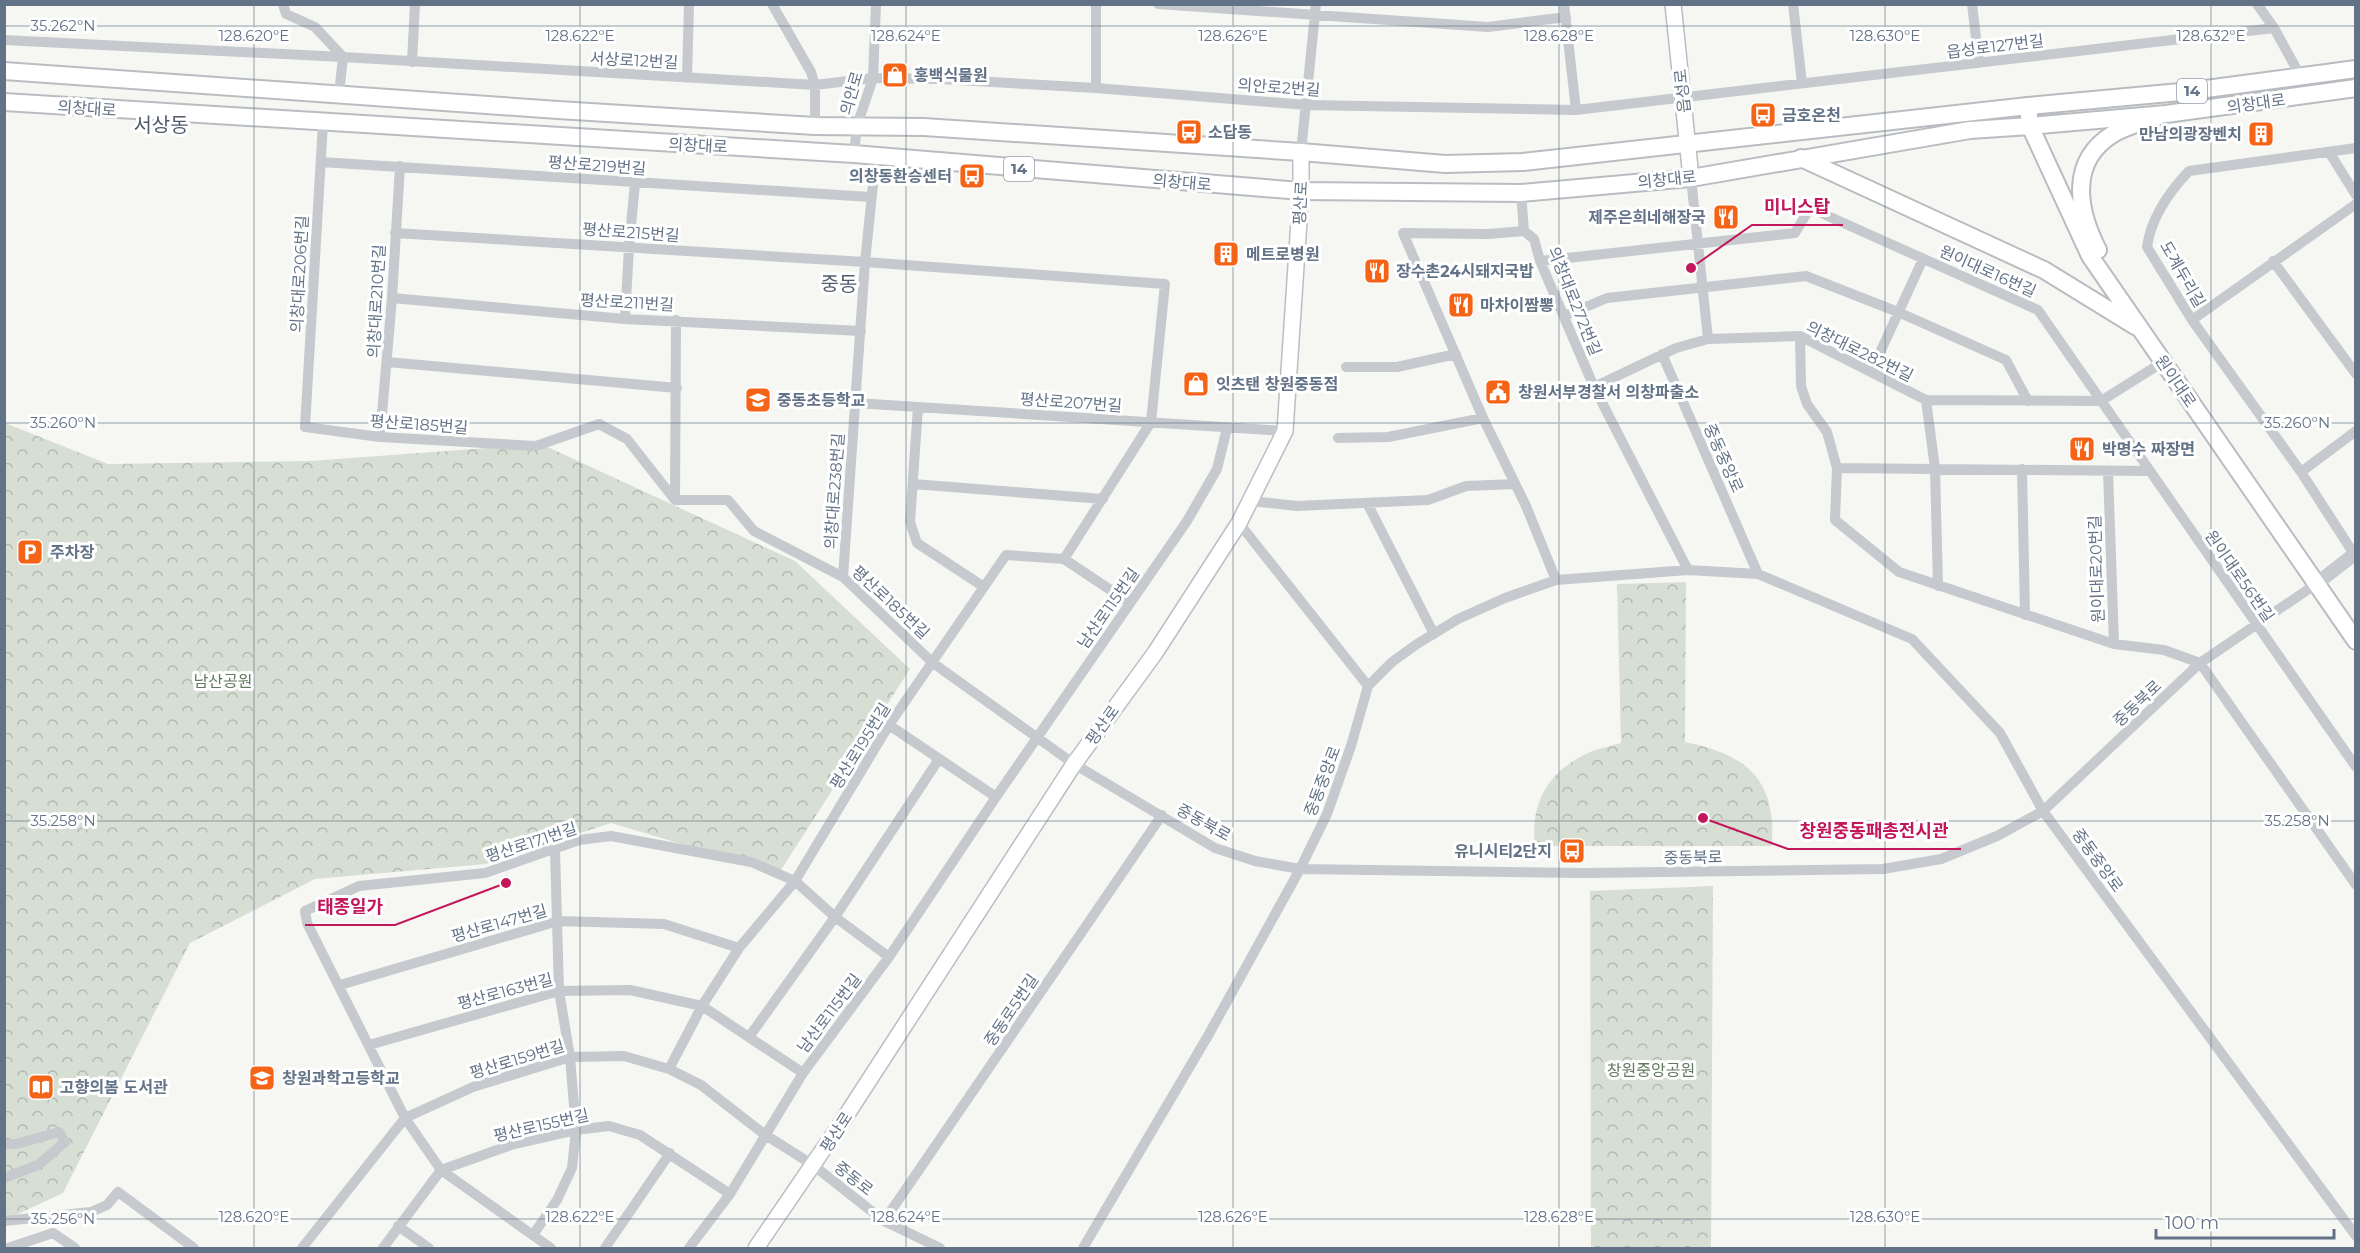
<svg xmlns="http://www.w3.org/2000/svg" width="2360" height="1253" font-family="Montserrat,'Noto Sans KR',sans-serif">
<style>
.park{fill:url(#park-crowns)}
.lines{fill:none;stroke-linecap:round;stroke-linejoin:round}
.secondary-casing{stroke:#babec4;stroke-width:18}
.primary-casing{stroke:#b9bcc1;stroke-width:20}
.trunk-casing{stroke:#b8bbbf;stroke-width:20}
.minor{stroke:#c6c9cd;stroke-width:10}
.tertiary{stroke:#c6c9cd;stroke-width:14}
.secondary{stroke:#fff;stroke-width:15}
.primary{stroke:#fff;stroke-width:16}
.trunk{stroke:#fff;stroke-width:16}
.ticks{fill:none;stroke:#637387;stroke-width:1.5;stroke-opacity:0.45}
.labels{text-anchor:middle;stroke-width:6;stroke-linejoin:round;paint-order:stroke}
.shield{fill:#fff;stroke:#929dab;stroke-width:1.5}
.shield-label{font-size:15px;font-weight:bold;fill:#637387}
.street-label{font-size:16px;fill:#637387;stroke:#fff}
.poi-label{font-size:16px;font-weight:bold;fill:#637387;stroke:#fff;text-anchor:start}
.park-label{font-size:16px;fill:#61795e;stroke:#fff}
.quarter-label{font-size:20px;fill:#515d6c;stroke:#fff}
.ticks-label{font-size:15px;text-anchor:middle;fill:#637387;stroke:#fff;stroke-width:6;stroke-linejoin:round;paint-order:stroke}
.leader{fill:none;stroke:#c2185b;stroke-width:2}
.callout-dot{fill:#c2185b;stroke:#fff;stroke-width:2}
.callout-label{font-size:18px;text-anchor:middle;font-weight:bold;fill:#c2185b;stroke:#fff;stroke-width:6;stroke-linejoin:round;paint-order:stroke}
</style>
<defs>
<pattern id="park-crowns" width="20" height="18" patternUnits="userSpaceOnUse" patternTransform="scale(1.5)"><rect width="20" height="18" fill="#d7dfd4"/><path d="M2 6a3 3 0 1 1 6 0M12 15a3 3 0 1 1 6 0" fill="none" stroke="#b2b9b2"/></pattern>
</defs>
<rect width="100%" height="100%" fill="#f6f7f3"/>
<!-- park -->
<path class="park" d="M5 423 108 464 311 461 541 444 795 561 910 669 779 873 611 823 486 864 315 879 190 943 63 1193 5 1220Z
M1686 582 1685 742C1727 751 1764 765 1771 813 1773 823 1772 835 1772 846H1535C1530 802 1549 770 1590 752 1600 748 1611 746 1621 743L1617 584Z
M1713 886 1711 1248H1591L1590 891Z"/>
<g class="lines">
<defs>
<path id="secondary" d="M1673 4 1691 178
M756 1248 842 1122 1074 764 1155 653 1239 523 1285 431 1301 191V152"/>
<path id="primary" d="M4 71 558 110 815 126 924 127 1301 152 1445 164 1523 162 2028 106 2030 126 2090 256 2356 641
M4 102 854 154 1301 191 1521 193 1691 178 1970 130 2030 126
M1801 158 2044 270 2135 326
M2098 250C2077 209 2069 161 2113 134 2126 126 2143 122 2157 117"/>
<path id="trunk" d="M2028 106 2191 91 2356 69
M2030 126 2166 114 2356 88"/>
</defs>
<!-- secondary casing -->
<use href="#secondary" class="secondary-casing"/>
<!-- primary casing -->
<use href="#primary" class="primary-casing"/>
<!-- trunk casing -->
<use href="#trunk" class="trunk-casing"/>
<!-- minor -->
<path class="minor" d="M283 4 286 14 315 27 343 57 339 94
M772 4 811 72 815 85V126
M1096 4V88
M1158 4 1488 27 1566 17
M1564 4 1576 110
M1793 4 1802 83
M1972 4 1979 63
M2257 4 2274 28 2301 77
M4 40 343 57 815 85 873 78 939 79 1096 88 1306 105 1576 110 2274 28
M412 62 415 4
M687 78 689 4
M323 123 305 427 380 437 536 446 599 424 627 439 675 500H728L754 531 843 577 933 663 1074 764 1215 848 1255 861 1300 869 1584 873 1883 869 1941 859 1997 836 2043 811 2200 663 2316 584
M1301 152 1316 4
M2329 152 2356 195
M854 154 857 126 873 78 876 4
M321 162 870 197
M1691 178 1708 339
M1521 193 1524 231 1488 234 1403 233 1483 418 1526 506 1556 580
M1524 231 1534 239 1540 261 1594 387 1688 570
M395 233 865 262 1165 284 1151 422 1064 559
M1540 261 1795 233 1810 208 2038 310 2356 767
M2273 261 2356 374
M392 298 625 319 861 331
M1564 316 1607 298 1806 276 1898 312 2006 360 2028 401
M625 319 629 247 635 183
M2192 320 2356 204
M1800 336 1801 386 1807 404 1827 432 1837 468 1835 520 1899 572 2114 644 2108 471
M1662 354 1758 574
M387 362 677 388
M1346 367H1397L1456 354
M1871 372 1923 259
M1594 387 1676 348 1708 339 1800 336 1926 400 2101 401 2163 362
M1926 400 1935 468 1938 586
M856 403 1285 431
M918 407 910 522 917 543 984 587
M380 437 392 298 400 166
M1338 438 1388 437 1483 418
M1837 468 2149 471
M2022 469 2025 615
M2301 472 2356 431
M913 484 1103 499
M675 500 676 320
M1251 501 1297 506 1428 500 1466 486 1515 484
M1367 503 1434 634
M1239 523 1368 686
M2354 554 2301 472 2192 320 2147 247C2151 218 2169 192 2189 171L2356 148
M843 577 865 262 876 156
M2114 644 2164 650 2200 663 2356 885
M889 725 996 797
M340 985 558 921 664 924 739 948
M749 1037 835 917 939 759
M369 1045 559 991 630 990 702 1006 803 1073
M669 1069 702 1006 739 948 795 881 889 725 1006 555 1064 559 1130 603
M4 1144H16L59 1132 65 1142 38 1165 4 1178
M4 1221 91 1212 107 1205 118 1192 194 1248
M884 1221 1162 815
M398 1226 429 1248
M533 1235 557 1200 572 1168 576 1130 570 1057 559 991 555 850
M8 1248 53 1233 75 1248
M302 1248 405 1118 473 1087 570 1057 624 1056 669 1069 701 1085 764 1134 813 1165 884 1221 940 1248
M383 1248 441 1170 514 1144 576 1130 609 1126 640 1135 730 1194
M551 1248 441 1170 405 1118 307 923 305 911 359 886 485 873 579 840 611 836 751 862 795 881 835 917 889 957
M605 1248 670 1153
M689 1248 730 1194 803 1073 889 957 996 797 1187 521 1217 469 1227 428
M1083 1248 1209 1034 1300 869 1327 814 1351 746 1368 686 1392 662 1417 644 1458 619 1505 598 1556 580 1688 570 1758 574 1912 639 2000 733 2043 811 2356 1236"/>
<!-- tertiary -->
<path class="tertiary" d="M2316 584 2356 553"/>
<!-- secondary -->
<use href="#secondary" class="secondary"/>
<!-- primary -->
<use href="#primary" class="primary"/>
<!-- trunk -->
<use href="#trunk" class="trunk"/>
</g>
<!-- ticks -->
<path class="ticks" d="M254 4V1248M580 4V1248M906 4V1248M1233 4V1248M1559 4V1248M1885 4V1248M2211 4V1248M4 26H2356M4 423H2356M4 821H2356M4 1219H2356"/>
<!-- icons -->
<defs>
<symbol id="shop-square" viewBox="-11 -11 22 22"><rect x="-9" y="-9" width="18" height="18" rx="4" fill="#f46316" stroke="#fff"/><path d="M-5-2.5h2.3a2.7 3.5 0 0 1 5.4 0H5L5.5 6h-11ZM-1.5-2.5h3a1.5 2.3 0 0 0-3 0Z" fill="#fff"/></symbol>
<symbol id="bus-square" viewBox="-11 -11 22 22"><rect x="-9" y="-9" width="18" height="18" rx="4" fill="#f46316" stroke="#fff"/><path d="M-5-6H5V4H4V6H2V4H-2V6H-4V4H-5ZM-3.5-4V0h7V-4ZM-3.5 1.2v1.5H-2V1.2ZM2 1.2v1.5H3.5V1.2Z" fill="#fff"/></symbol>
<symbol id="building-square" viewBox="-11 -11 22 22"><rect x="-9" y="-9" width="18" height="18" rx="4" fill="#f46316" stroke="#fff"/><path d="M-4-6H4V6H1V3H-1V6H-4ZM-2.5-4.3h1.7v1.8h-1.7ZM.8-4.3h1.7v1.8H.8ZM-2.5-1h1.7V.8h-1.7ZM.8-1h1.7V.8H.8Z" fill="#fff"/></symbol>
<symbol id="restaurant-square" viewBox="-11 -11 22 22"><rect x="-9" y="-9" width="18" height="18" rx="4" fill="#f46316" stroke="#fff"/><path d="M-5-6h1v4h1v-4h1v4h1v-4h1v5L-1.5 .5V6h-2V.5L-5-1ZM5-6V6H3V1.5H1.5Q1.5-4 5-6Z" fill="#fff"/></symbol>
<symbol id="civic-square" viewBox="-11 -11 22 22"><rect x="-9" y="-9" width="18" height="18" rx="4" fill="#f46316" stroke="#fff"/><path d="M-.6-6.5H3V-4.5H.6V-3L4-1V1h2V6H-6V1h2V-1L-.6-3ZM-1.2 2.5V6h2.4V2.5Z" fill="#fff"/></symbol>
<symbol id="school-square" viewBox="-11 -11 22 22"><rect x="-9" y="-9" width="18" height="18" rx="4" fill="#f46316" stroke="#fff"/><path d="M0-5L7-2L0 1L-7-2ZM-4 1L0 2.5L4 1V4Q0 6-4 4Z" fill="#fff"/></symbol>
<symbol id="parking-square" viewBox="-11 -11 22 22"><rect x="-9" y="-9" width="18" height="18" rx="4" fill="#f46316" stroke="#fff"/><path d="M-3.5-5.5H1a3.5 3.5 0 0 1 0 7H-1V5.5H-3.5ZM-1-3.4V-.6H.8a1.4 1.4 0 0 0 0-2.8Z" fill="#fff"/></symbol>
<symbol id="library-square" viewBox="-11 -11 22 22"><rect x="-9" y="-9" width="18" height="18" rx="4" fill="#f46316" stroke="#fff"/><path d="M-6-4Q-3-5.5-.7-3.5V5Q-3 3-6 4ZM6-4Q3-5.5 .7-3.5V5Q3 3 6 4Z" fill="#fff"/></symbol>
</defs>
<g fill-rule="evenodd">
<use href="#shop-square" x="880" y="60" width="30" height="30"/>
<use href="#bus-square" x="1748" y="100" width="30" height="30"/>
<use href="#bus-square" x="1174" y="117" width="30" height="30"/>
<use href="#building-square" x="2246" y="119" width="30" height="30"/>
<use href="#bus-square" x="957" y="161" width="30" height="30"/>
<use href="#restaurant-square" x="1711" y="202" width="30" height="30"/>
<use href="#building-square" x="1211" y="239" width="30" height="30"/>
<use href="#restaurant-square" x="1362" y="256" width="30" height="30"/>
<use href="#restaurant-square" x="1446" y="290" width="30" height="30"/>
<use href="#shop-square" x="1181" y="369" width="30" height="30"/>
<use href="#civic-square" x="1483" y="377" width="30" height="30"/>
<use href="#school-square" x="743" y="385" width="30" height="30"/>
<use href="#restaurant-square" x="2067" y="434" width="30" height="30"/>
<use href="#parking-square" x="15" y="537" width="30" height="30"/>
<use href="#bus-square" x="1557" y="836" width="30" height="30"/>
<use href="#school-square" x="247" y="1063" width="30" height="30"/>
<use href="#library-square" x="26" y="1072" width="30" height="30"/>
</g>
<g class="labels">
<!-- shield labels -->
<g class="shield">
<rect x="2177" y="79" width="30" height="24" rx="4.5"/>
<rect x="1004" y="157" width="30" height="24" rx="4.5"/>
</g>
<g class="shield-label">
<text x="2192" y="96">14</text>
<text x="1019" y="174">14</text>
</g>
<!-- street labels -->
<g class="street-label">
<text transform="translate(1995 46) rotate(-7)" y="6">읍성로127번길</text>
<text transform="translate(634 60) rotate(3)" y="6">서상로12번길</text>
<text transform="translate(1279 87) rotate(4)" y="6">의안로2번길</text>
<text transform="translate(1682 91) rotate(-96)" y="6">읍성로</text>
<text transform="translate(851 93) rotate(-74)" y="6">의안로</text>
<text transform="translate(2256 103) rotate(-8)" y="6">의창대로</text>
<text transform="translate(87 108) rotate(4)" y="6">의창대로</text>
<text transform="translate(698 145) rotate(3)" y="6">의창대로</text>
<text transform="translate(597 165) rotate(4)" y="6">평산로219번길</text>
<text transform="translate(1667 179) rotate(-6)" y="6">의창대로</text>
<text transform="translate(1182 182) rotate(5)" y="6">의창대로</text>
<text transform="translate(1300 203) rotate(-87)" y="6">평산로</text>
<text transform="translate(631 232) rotate(4)" y="6">평산로215번길</text>
<text transform="translate(1988 271) rotate(24)" y="6">원이대로16번길</text>
<text transform="translate(299 274) rotate(-87)" y="6">의창대로206번길</text>
<text transform="translate(2183 274) rotate(60)" y="6">도계두리길</text>
<text transform="translate(376 301) rotate(-87)" y="6">의창대로210번길</text>
<text transform="translate(1575 301) rotate(68)" y="6">의창대로272번길</text>
<text transform="translate(627 302) rotate(3)" y="6">평산로211번길</text>
<text transform="translate(1860 351) rotate(26)" y="6">의창대로282번길</text>
<text transform="translate(2176 381) rotate(56)" y="6">원이대로</text>
<text transform="translate(1071 402) rotate(4)" y="6">평산로207번길</text>
<text transform="translate(419 424) rotate(4)" y="6">평산로185번길</text>
<text transform="translate(1724 458) rotate(66)" y="6">중동중앙로</text>
<text transform="translate(834 491) rotate(-86)" y="6">의창대로238번길</text>
<text transform="translate(2096 569) rotate(-92)" y="6">원이대로20번길</text>
<text transform="translate(2240 576) rotate(55)" y="6">원이대로56번길</text>
<text transform="translate(891 602) rotate(43)" y="6">평산로185번길</text>
<text transform="translate(1108 608) rotate(-55)" y="6">남산로115번길</text>
<text transform="translate(2137 703) rotate(-43)" y="6">중동북로</text>
<text transform="translate(1102 725) rotate(-54)" y="6">평산로</text>
<text transform="translate(860 746) rotate(-58)" y="6">평산로195번길</text>
<text transform="translate(1322 781) rotate(-69)" y="6">중동중앙로</text>
<text transform="translate(1204 822) rotate(29)" y="6">중동북로</text>
<text transform="translate(531 842) rotate(-18)" y="6">평산로171번길</text>
<text transform="translate(1693 857) rotate(-1)" y="6">중동북로</text>
<text transform="translate(2098 860) rotate(54)" y="6">중동중앙로</text>
<text transform="translate(499 923) rotate(-16)" y="6">평산로147번길</text>
<text transform="translate(505 991) rotate(-15)" y="6">평산로163번길</text>
<text transform="translate(1011 1010) rotate(-56)" y="6">중동로5번길</text>
<text transform="translate(829 1013) rotate(-53)" y="6">남산로115번길</text>
<text transform="translate(517 1059) rotate(-17)" y="6">평산로159번길</text>
<text transform="translate(541 1125) rotate(-13)" y="6">평산로155번길</text>
<text transform="translate(836 1132) rotate(-57)" y="6">평산로</text>
<text transform="translate(854 1178) rotate(38)" y="6">중동로</text>
</g>
<!-- poi labels -->
<g class="poi-label">
<text x="914" y="81">홍백식물원</text>
<text x="1782" y="121">금호온천</text>
<text x="1208" y="138">소답동</text>
<text x="2242" y="140" text-anchor="end">만남의광장벤치</text>
<text x="952" y="182" text-anchor="end">의창동환승센터</text>
<text x="1706" y="223" text-anchor="end">제주은희네해장국</text>
<text x="1246" y="260">메트로병원</text>
<text x="1396" y="277">장수촌24시돼지국밥</text>
<text x="1480" y="311">마차이짬뽕</text>
<text x="1216" y="390">잇츠탠 창원중동점</text>
<text x="1518" y="398">창원서부경찰서 의창파출소</text>
<text x="777" y="406">중동초등학교</text>
<text x="2102" y="455">박명수 짜장면</text>
<text x="50" y="558">주차장</text>
<text x="1552" y="857" text-anchor="end">유니시티2단지</text>
<text x="282" y="1084">창원과학고등학교</text>
<text x="60" y="1093">고향의봄 도서관</text>
</g>
<!-- park labels -->
<g class="park-label">
<text x="223" y="687">남산공원</text>
<text x="1651" y="1076">창원중앙공원</text>
</g>
<!-- quarter labels -->
<g class="quarter-label">
<text x="161" y="132">서상동</text>
<text x="839" y="291">중동</text>
</g>
</g>
<g class="ticks-label">
<text x="63" y="31">35.262°N</text>
<text x="254" y="41">128.620°E</text>
<text x="580" y="41">128.622°E</text>
<text x="906" y="41">128.624°E</text>
<text x="1233" y="41">128.626°E</text>
<text x="1559" y="41">128.628°E</text>
<text x="1885" y="41">128.630°E</text>
<text x="2211" y="41">128.632°E</text>
<text x="63" y="428">35.260°N</text>
<text x="2297" y="428">35.260°N</text>
<text x="63" y="826">35.258°N</text>
<text x="2297" y="826">35.258°N</text>
<text x="254" y="1222">128.620°E</text>
<text x="580" y="1222">128.622°E</text>
<text x="906" y="1222">128.624°E</text>
<text x="1233" y="1222">128.626°E</text>
<text x="1559" y="1222">128.628°E</text>
<text x="1885" y="1222">128.630°E</text>
<text x="63" y="1224">35.256°N</text>
</g>
<!-- callouts -->
<path class="leader" d="M1691 268L1752 225H1843M1703 818L1788 849H1961M506 883L395 925H305"/>
<g class="callout-dot">
<circle cx="1691" cy="268" r="6"/>
<circle cx="1703" cy="818" r="6"/>
<circle cx="506" cy="883" r="6"/>
</g>
<g class="callout-label">
<text x="1797" y="213">미니스탑</text>
<text x="1874" y="837">창원중동패총전시관</text>
<text x="350" y="913">태종일가</text>
</g>
<!-- border -->
<rect width="2360" height="1253" fill="none" stroke="#637387" stroke-width="12"/>
<!-- scale -->
<path d="M2156 1229v9h178v-9" fill="none" stroke="#637387" stroke-width="3"/>
<text x="2165" y="1229" font-size="18" fill="#637387" stroke="#ffffff" stroke-width="4.5" paint-order="stroke">100 m</text>
</svg>
